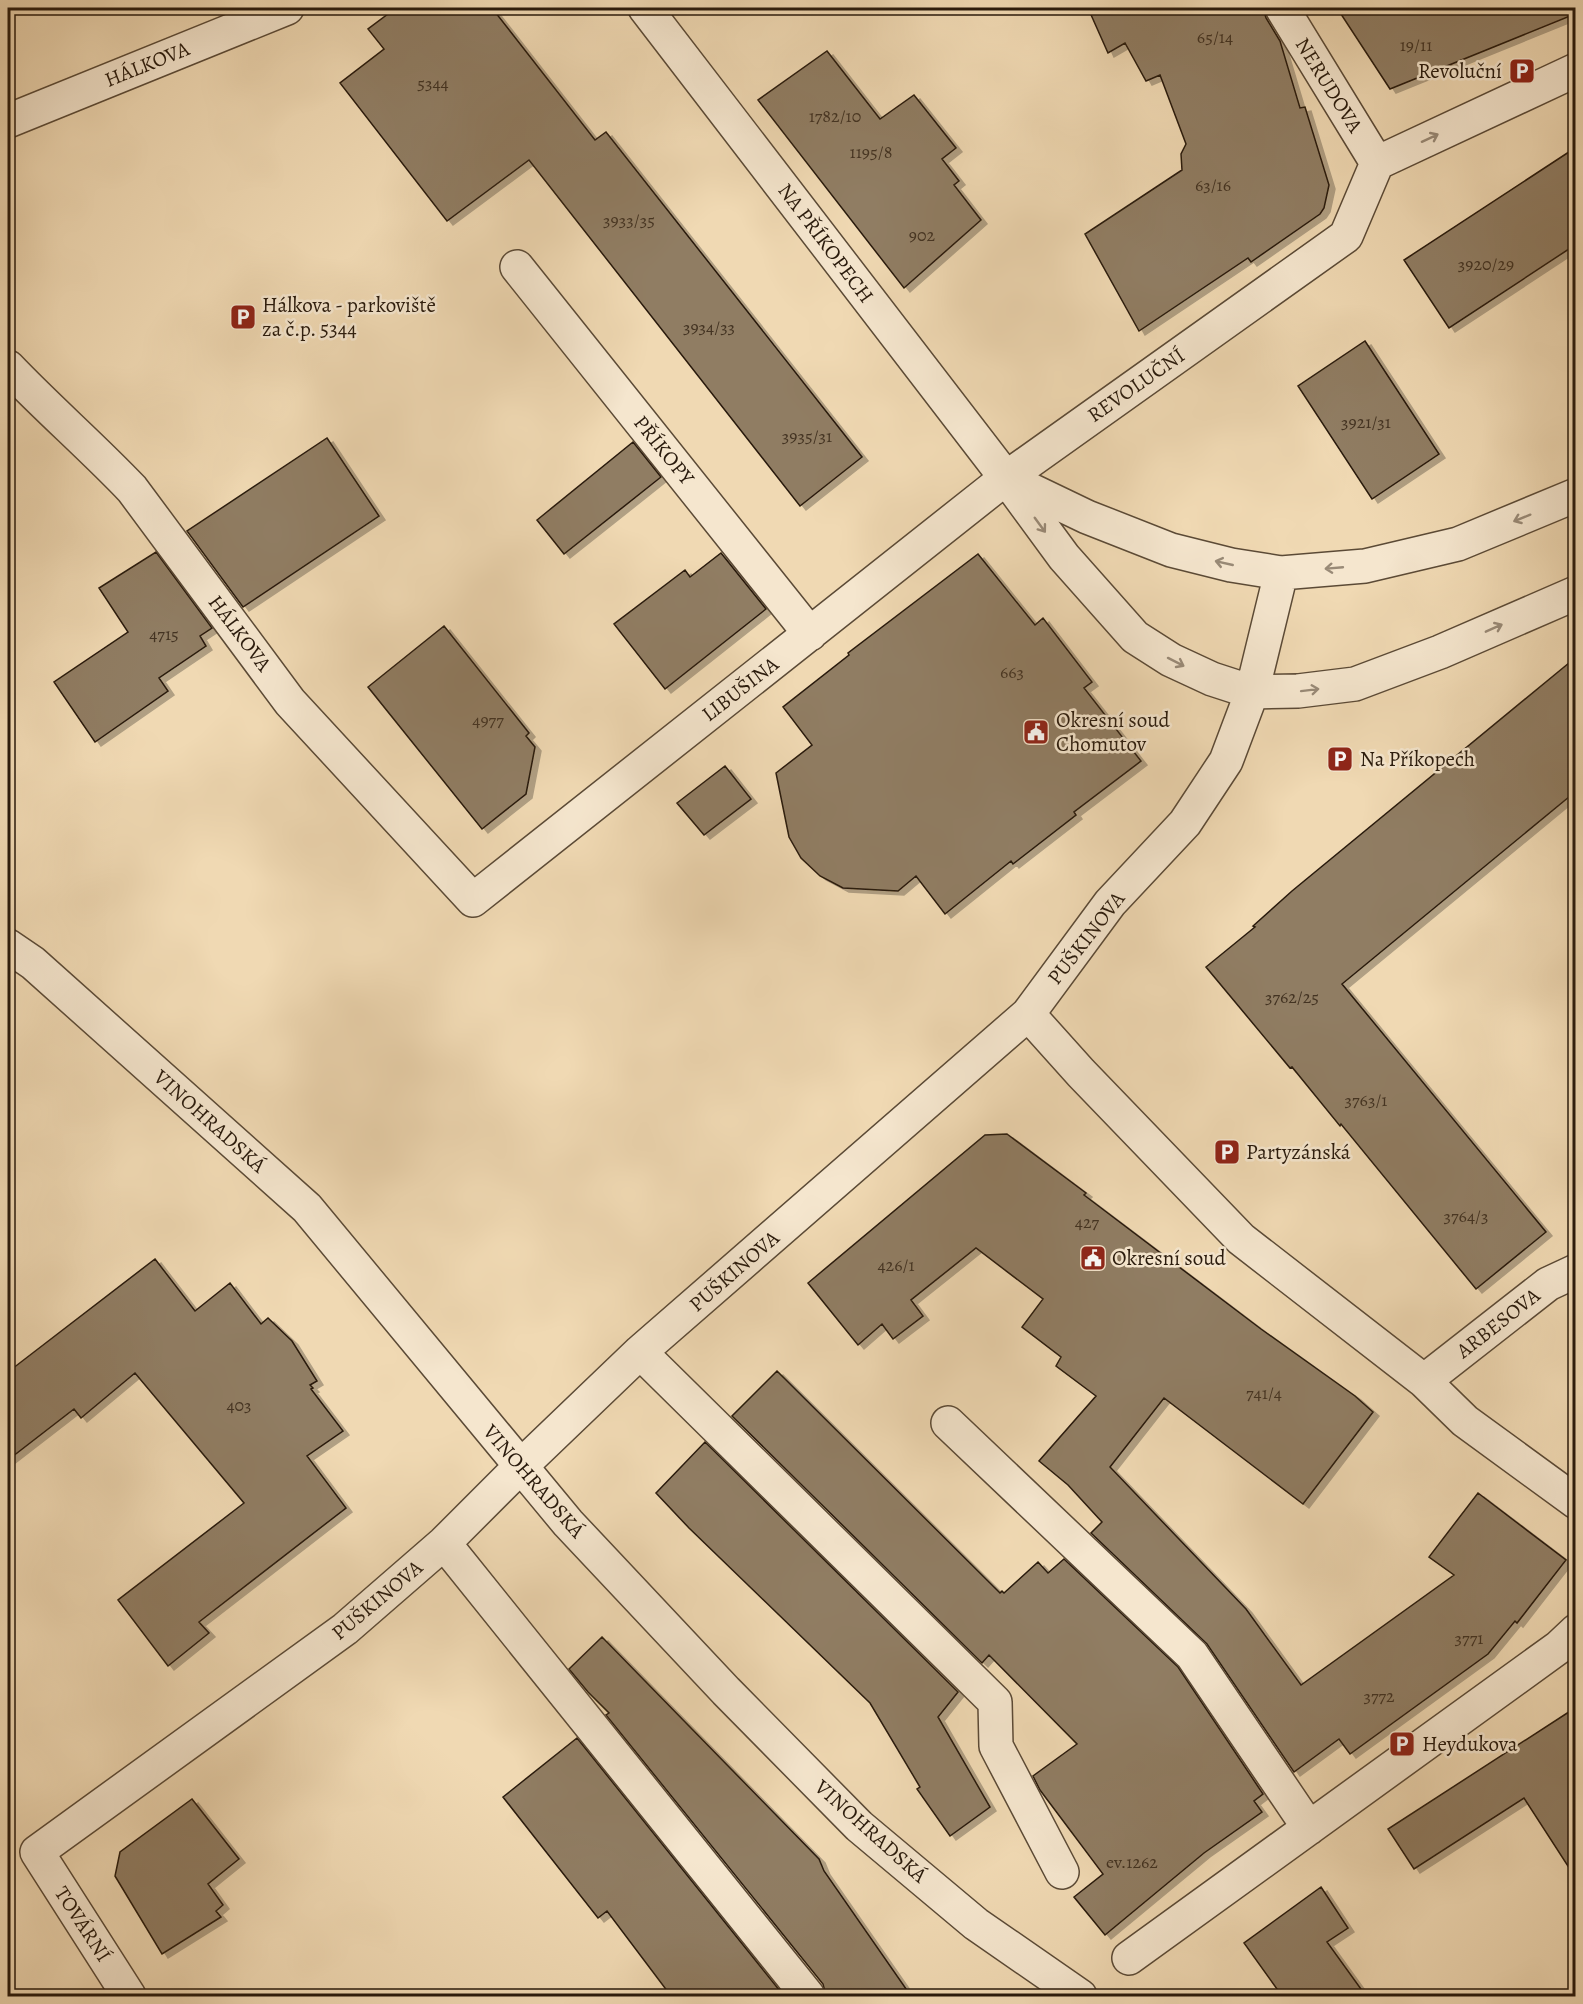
<svg xmlns="http://www.w3.org/2000/svg" width="1583" height="2004" font-family="Alegreya,serif">
<style>
.building{fill:#907d63;stroke:#291a0c;stroke-width:1.5;filter:url(#shadow)}
.lines{fill:none;stroke-linecap:round;stroke-linejoin:round}
.minor-casing{stroke:#5b4a36;stroke-width:36}
.minor{stroke:#f5e6ce;stroke-width:33}
.oneway{stroke:#998a77}
.labels{text-anchor:middle;stroke-width:5;stroke-linejoin:round;paint-order:stroke}
.number-label{font-size:18px;fill:#433322}
.street-label{font-size:21px;fill:#291a0c;stroke:#f5e6ce}
.poi-label{font-size:21px;fill:#291a0c;stroke:#f5e6ce;text-anchor:start}
</style>
<defs>
<filter id="shadow"><feDropShadow dx="6" dy="4" stdDeviation="0" flood-color="#0004"/></filter>
</defs>
<rect width="100%" height="100%" fill="#f0d9b3"/>
<filter id="stains"><feTurbulence type="fractalNoise" baseFrequency=".00333" numOctaves="4"/><feColorMatrix values="0 0 0 0 .2 0 0 0 0 .09 0 0 0 0 .02 0 0 0 .5 -.17"/></filter>
<radialGradient id="worn" r=".72"><stop offset=".6" stop-color="#630" stop-opacity="0"/><stop offset="1" stop-color="#630" stop-opacity=".3"/></radialGradient>
<!-- building -->
<path class="building" d="M396 8H492L595 140 606 132 862 457 800 506 529 160 447 221 340 83 384 49 368 29Z
M1088 8H1263L1266 18 1280 41 1300 108 1305 107 1329 185 1324 208 1320 214 1251 262 1248 258 1139 331 1085 234 1182 170 1181 154 1186 144 1160 75 1146 81 1125 43 1108 53Z
M1337 8H1575V14L1390 89Z
M827 51 880 119 914 95 956 148 942 159 959 181 954 185 981 220 904 288 758 100Z
M1575 148V245L1449 328 1404 260Z
M1365 341 1439 454 1372 499 1298 386Z
M327 438 379 516 243 607 187 531Z
M633 442 661 477 564 554 537 520Z
M156 552 212 628 200 636 206 646 159 678 168 691 95 742 54 682 128 632 99 588Z
M721 553 766 609 665 689 614 624 685 570 690 577Z
M978 554 1035 625 1043 618 1092 682 1084 688 1141 761 1074 812 1076 815 1013 864 1011 861 945 914 916 876 898 891 843 888 820 876 801 858 789 837 776 773 812 745 783 707 849 655 848 653Z
M444 626 529 733 526 736 535 747 526 794 482 829 368 687Z
M1575 658V792L1342 984 1546 1232 1476 1289 1341 1124 1340 1126 1292 1067 1290 1068 1206 967 1255 927 1253 926 1292 891Z
M725 766 751 799 704 835 677 803Z
M1007 1134 1086 1193 1084 1195 1261 1329 1355 1396 1373 1412 1303 1504 1164 1398 1110 1467 1246 1609 1301 1685 1454 1575 1429 1557 1478 1493 1566 1560 1517 1623 1515 1621 1488 1654 1350 1754 1339 1739 1294 1772 1207 1644 1091 1533 1102 1522 1068 1485 1039 1461 1096 1396 1056 1366 1061 1357 1022 1327 1043 1299 976 1248 911 1300 923 1316 893 1339 882 1324 858 1345 808 1283 985 1135Z
M155 1259 195 1311 230 1283 261 1324 268 1318 292 1341 317 1381 310 1385 313 1388 311 1389 343 1431 307 1456 346 1508 199 1622 209 1633 168 1666 118 1600 244 1503 135 1373 81 1418 74 1409 8 1460V1372Z
M777 1371 1000 1593 1002 1591 1004 1593 1038 1562 1048 1573 1064 1559 1178 1667 1263 1794 1254 1801 1262 1812 1204 1853 1105 1935 1074 1897 1103 1874 1040 1790 1033 1776 1077 1744 989 1655 982 1663 732 1416Z
M705 1442 958 1692 938 1717 990 1807 950 1836 917 1789 920 1787 870 1703 689 1528 656 1493Z
M602 1637 819 1859 824 1871 911 1996H826L823 1984 606 1715 609 1713 588 1692 569 1669Z
M1575 1708V1877L1524 1798 1414 1869 1388 1829Z
M577 1738 784 1996H671L607 1911 598 1918 503 1797Z
M192 1799 239 1859 208 1884 223 1905 216 1911 221 1917 162 1954 115 1876 120 1852Z
M1321 1887 1348 1928 1327 1942 1366 1996H1282L1244 1943Z"/>
<g class="lines">
<defs>
<path id="minor" d="M645 8 1006 478 1064 557 1135 637 1171 660 1212 679 1252 692 1298 691 1355 684 1440 652 1576 593
M1282 8 1377 163
M8 121 287 8
M517 267 810 634
M8 367C48 409 92 447 132 489L290 702 473 900 1006 478 1346 236 1377 163 1576 70
M1010 480 1087 517 1171 550 1231 565 1281 573 1365 566 1458 544 1576 495
M8 946 33 963 307 1208 568 1523 726 1691 859 1826 976 1924 1080 1996
M1028 1014 1081 1073 1241 1239 1424 1381 1465 1421 1576 1502
M640 1352 995 1702 996 1746 1062 1872
M1424 1381 1548 1284 1576 1271
M948 1423 1192 1655 1309 1828
M444 1543 808 1996
M1129 1958 1559 1647 1576 1631
M129 1996 37 1852 345 1629 444 1543 520 1467 640 1352 1028 1014 1110 903 1185 823 1226 761 1252 692 1281 573"/>
</defs>
<!-- minor casing -->
<use href="#minor" class="minor-casing"/>
<!-- minor -->
<use href="#minor" class="minor"/>
</g>
<!-- one-way arrows -->
<defs><path id="oneway-shaft" d="M-6 0H5M1.5-3L5.5 0L1.5 3" fill="none" stroke-width="1.6" stroke-linecap="round" stroke-linejoin="round" transform="scale(1.5)"/></defs>
<g class="oneway">
<use href="#oneway-shaft" transform="translate(1430 138) rotate(-25)"/>
<use href="#oneway-shaft" transform="translate(1522 518) rotate(158)"/>
<use href="#oneway-shaft" transform="translate(1040 525) rotate(54)"/>
<use href="#oneway-shaft" transform="translate(1224 563) rotate(-167)"/>
<use href="#oneway-shaft" transform="translate(1334 568) rotate(175)"/>
<use href="#oneway-shaft" transform="translate(1494 628) rotate(-24)"/>
<use href="#oneway-shaft" transform="translate(1176 662) rotate(27)"/>
<use href="#oneway-shaft" transform="translate(1310 690) rotate(-7)"/>
</g>
<!-- icons -->
<defs>
<symbol id="parking-square" viewBox="-11 -11 22 22"><rect x="-9" y="-9" width="18" height="18" rx="4" fill="#8f2418" stroke="#f5e6ce"/><path d="M-3.5-5.5H1a3.5 3.5 0 0 1 0 7H-1V5.5H-3.5ZM-1-3.4V-.6H.8a1.4 1.4 0 0 0 0-2.8Z" fill="#fff"/></symbol>
<symbol id="civic-square" viewBox="-11 -11 22 22"><rect x="-9" y="-9" width="18" height="18" rx="4" fill="#8f2418" stroke="#f5e6ce"/><path d="M-.6-6.5H3V-4.5H.6V-3L4-1V1h2V6H-6V1h2V-1L-.6-3ZM-1.2 2.5V6h2.4V2.5Z" fill="#fff"/></symbol>
</defs>
<g fill-rule="evenodd">
<use href="#parking-square" x="1507" y="56" width="30" height="30"/>
<use href="#parking-square" x="228" y="302" width="30" height="30"/>
<use href="#civic-square" x="1021" y="717" width="30" height="30"/>
<use href="#parking-square" x="1325" y="744" width="30" height="30"/>
<use href="#parking-square" x="1212" y="1137" width="30" height="30"/>
<use href="#civic-square" x="1078" y="1243" width="30" height="30"/>
<use href="#parking-square" x="1387" y="1729" width="30" height="30"/>
</g>
<g class="labels">
<!-- number labels -->
<g class="number-label">
<text x="1215" y="43">65/14</text>
<text x="1416" y="51">19/11</text>
<text x="433" y="89">5344</text>
<text x="835" y="122">1782/10</text>
<text x="871" y="158">1195/8</text>
<text x="1213" y="191">63/16</text>
<text x="629" y="226">3933/35</text>
<text x="922" y="241">902</text>
<text x="1486" y="270">3920/29</text>
<text x="709" y="333">3934/33</text>
<text x="1366" y="428">3921/31</text>
<text x="807" y="442">3935/31</text>
<text x="164" y="640">4715</text>
<text x="1012" y="678">663</text>
<text x="488" y="726">4977</text>
<text x="1292" y="1003">3762/25</text>
<text x="1366" y="1106">3763/1</text>
<text x="1466" y="1222">3764/3</text>
<text x="1087" y="1228">427</text>
<text x="896" y="1271">426/1</text>
<text x="1264" y="1399">741/4</text>
<text x="239" y="1411">403</text>
<text x="1469" y="1644">3771</text>
<text x="1379" y="1702">3772</text>
<text x="1132" y="1868">ev.1262</text>
</g>
<!-- street labels -->
<g class="street-label">
<text transform="translate(147 64) rotate(-22)" y="7">HÁLKOVA</text>
<text transform="translate(1329 85) rotate(58)" y="7">NERUDOVA</text>
<text transform="translate(826 243) rotate(53)" y="7">NA PŘÍKOPECH</text>
<text transform="translate(1136 385) rotate(-35)" y="7">REVOLUČNÍ</text>
<text transform="translate(664 450) rotate(51)" y="7">PŘÍKOPY</text>
<text transform="translate(240 633) rotate(53)" y="7">HÁLKOVA</text>
<text transform="translate(740 689) rotate(-38)" y="7">LIBUŠINA</text>
<text transform="translate(1086 938) rotate(-52)" y="7">PUŠKINOVA</text>
<text transform="translate(210 1121) rotate(42)" y="7">VINOHRADSKÁ</text>
<text transform="translate(734 1271) rotate(-41)" y="7">PUŠKINOVA</text>
<text transform="translate(1498 1323) rotate(-38)" y="7">ARBESOVA</text>
<text transform="translate(534 1481) rotate(49)" y="7">VINOHRADSKÁ</text>
<text transform="translate(377 1600) rotate(-40)" y="7">PUŠKINOVA</text>
<text transform="translate(871 1831) rotate(42)" y="7">VINOHRADSKÁ</text>
<text transform="translate(83 1924) rotate(57)" y="7">TOVÁRNÍ</text>
</g>
<!-- poi labels -->
<g class="poi-label">
<text x="1502" y="78" text-anchor="end">Revoluční</text>
<text x="262" y="312">Hálkova - parkoviště<tspan x="262" dy="24">za č.p. 5344</tspan></text>
<text x="1056" y="727">Okresní soud<tspan x="1056" dy="24">Chomutov</tspan></text>
<text x="1360" y="766">Na Příkopech</text>
<text x="1246" y="1159">Partyzánská</text>
<text x="1112" y="1265">Okresní soud</text>
<text x="1422" y="1751">Heydukova</text>
</g>
</g>
<!-- margin -->
<rect width="1583" height="2004" fill="none" stroke="#f0d9b3" stroke-width="30"/>
<rect x="9" y="9" width="1565" height="1986" fill="none" stroke="#291a0c" stroke-width="3"/>
<rect x="15" y="15" width="1553" height="1974" fill="none" stroke="#291a0c" stroke-width="1.5"/>
<rect width="100%" height="100%" filter="url(#stains)"/>
<rect width="100%" height="100%" fill="url(#worn)"/>
</svg>
